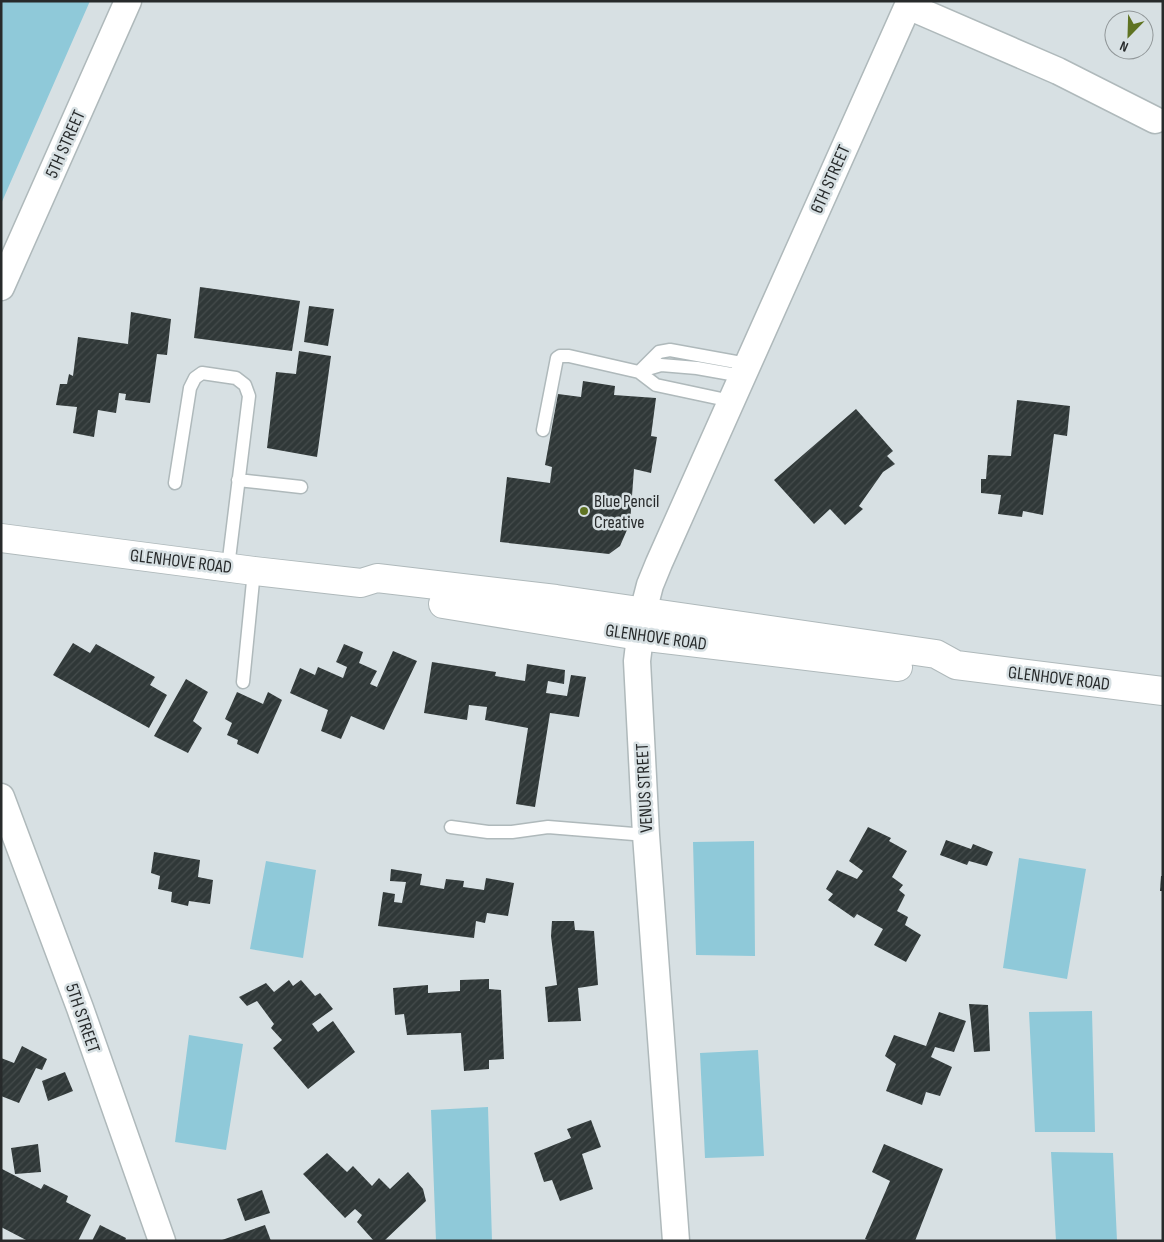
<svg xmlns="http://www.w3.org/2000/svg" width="1164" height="1242" font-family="'Sofia Sans Condensed',sans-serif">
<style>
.green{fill:#8fc9d9}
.building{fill:url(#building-hatch)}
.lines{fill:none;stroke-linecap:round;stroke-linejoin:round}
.service-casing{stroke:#afb9bb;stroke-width:15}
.minor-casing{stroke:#afb9bb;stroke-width:29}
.secondary-casing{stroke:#afb9bb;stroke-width:30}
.service{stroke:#fff;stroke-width:12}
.minor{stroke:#fff;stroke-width:26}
.secondary{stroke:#fff;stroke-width:28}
.poi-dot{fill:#5f7322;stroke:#d7e0e3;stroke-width:2}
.labels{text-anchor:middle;stroke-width:5;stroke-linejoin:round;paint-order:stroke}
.street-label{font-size:18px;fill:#272a2b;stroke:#d7e0e3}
.poi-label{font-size:18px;fill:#272a2b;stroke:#d7e0e3;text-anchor:start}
</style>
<defs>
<pattern id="building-hatch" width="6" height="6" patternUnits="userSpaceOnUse" patternTransform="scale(1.25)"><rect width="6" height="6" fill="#303838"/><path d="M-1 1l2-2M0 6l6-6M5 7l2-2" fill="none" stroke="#454c4c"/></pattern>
</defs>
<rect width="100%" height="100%" fill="#d7e0e3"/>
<!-- green -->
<path class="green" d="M1 1H90L1 204Z
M754 841 755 956 696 955 693 842Z
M1019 858 1086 869 1067 979 1003 968Z
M266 861 316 870 303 958 250 949Z
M1092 1011 1095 1132H1035L1029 1012Z
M189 1035 243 1044 226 1150 175 1142Z
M758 1050 764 1156 705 1158 700 1053Z
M488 1107 492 1241H436L431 1110Z
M1051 1152 1113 1153 1117 1241H1056Z"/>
<!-- building -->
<path class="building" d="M200 287 300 301 292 351 194 338Z
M309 306 334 309 328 346 304 342Z
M131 312 171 319 167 355 157 354 150 403 125 400 126 394 119 393 116 413 98 410 94 437 73 433 77 407 56 405 60 384H67L69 374 73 376 78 337 128 344Z
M299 351 331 356 317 457 267 448 276 372 296 374Z
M583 381 615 386 614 395 656 398 651 436 657 437 651 473 634 469 630 523 620 546 609 554 500 542 507 477 550 483 552 467 545 465 558 394 581 397Z
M1017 400 1070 406 1067 436 1054 434 1043 515 1023 511 1022 517 998 514 1001 495 981 493V479H986L988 455 1011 456Z
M856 409 893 451 887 456 895 464 883 472 859 506 863 509 845 525 830 509 814 524 774 480Z
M73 643 90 653 96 644 155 677 150 685 167 695 149 728 53 675Z
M344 644 363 652 359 663 377 671 370 684 377 687 393 651 417 661 384 730 351 716 341 739 321 731 328 710 290 693 300 668 315 675 318 667 343 678 347 667 336 662Z
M432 662 496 672 495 676 525 681 527 664 565 670 564 684 548 681 546 693 567 696 571 675 586 677 579 717 550 713 535 807 516 804 528 728 485 720 487 707 469 705 467 720 424 713Z
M186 679 208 692 193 721 202 728 188 753 154 736Z
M237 692 263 704 268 692 282 700 258 754 237 744 238 740 227 735 232 723 225 719Z
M868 827 891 838 889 841 907 851 892 877 903 885 899 890 905 895 897 911 908 917 905 925 921 935 906 962 874 945 883 929 857 914 854 918 828 900 833 894 826 889 837 870 857 879 863 871 849 861Z
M946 840 971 849 973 844 993 852 987 866 969 861 967 865 940 855Z
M154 852 200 860 198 877 213 880 210 904 189 901 188 906 171 902 172 892 158 889 160 876 151 873Z
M391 869 422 874 420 885 444 889 446 879 464 881 463 887 484 890 486 878 514 883 508 916 487 913 485 923 476 921 474 938 378 926 383 892 395 894 394 902 402 903 406 882 390 881Z
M1161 876H1163V891H1160Z
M552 921H574L575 930 594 931 598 985 578 988 581 1021 548 1022 545 987 557 985 551 936Z
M489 979V989L501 990 504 1059 489 1060V1069L464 1071 461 1033 407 1035 404 1014 395 1015 393 988 428 985V993L460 991V980Z
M289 980 293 986 301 980 315 996 320 993 333 1009 312 1024 318 1032 333 1021 355 1052 308 1089 273 1048 282 1040 271 1028 274 1024 257 1001 247 1006 239 997 266 983 274 992Z
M969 1004 988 1005 990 1051 974 1052Z
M939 1012 966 1021 954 1052 935 1047 931 1057 952 1067 940 1096 926 1092 922 1105 886 1091 896 1064 885 1056 894 1035 926 1046Z
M22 1046 47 1059 42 1070 36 1068 19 1103 1 1096V1058L14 1063Z
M65 1072 73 1091 48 1101 42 1081Z
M591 1120 601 1147 582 1154 593 1189 560 1201 552 1180 544 1182 534 1153 571 1138 567 1129Z
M38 1144 41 1172 15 1174 11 1148Z
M884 1144 943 1169 915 1241H870L865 1239 890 1181 872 1172Z
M327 1153 347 1172 353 1166 372 1186 379 1178 390 1189 408 1172 423 1189 426 1201 384 1241H374L357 1222 362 1215 355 1209 345 1218 303 1174Z
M2 1169 41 1189 44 1184 68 1196 66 1202 91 1215 78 1241H28L1 1227Z
M262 1190 270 1213 245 1221 237 1199Z
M100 1225 126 1238 125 1241H92Z
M265 1225 271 1241H222V1240Z"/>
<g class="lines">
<defs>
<path id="service" d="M641 371 661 365 697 368 742 376
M639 372 656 385 731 401
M543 430 557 358 560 356H569L639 372 659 352 670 350 747 364
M238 480 301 487
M175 483 190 388 195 378 202 373 236 378 245 385 249 396 228 567
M243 682 254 571
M451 827 488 832H512L548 827 646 835"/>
<path id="minor" d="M908 6 1058 71 1155 120
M1 287 128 1
M1 797 80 1008 162 1241
M676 1241 646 835 637 661 643 612 650 585 659 563 910 1"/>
<path id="secondary" d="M1 538 254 571 361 583 377 578 556 599 936 654 956 665 1163 691
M443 604 639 636 898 667"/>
</defs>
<!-- service casing -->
<use href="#service" class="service-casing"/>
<!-- minor casing -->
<use href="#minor" class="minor-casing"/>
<!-- secondary casing -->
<use href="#secondary" class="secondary-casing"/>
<!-- service -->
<use href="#service" class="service"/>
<!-- minor -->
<use href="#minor" class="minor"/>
<!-- secondary -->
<use href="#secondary" class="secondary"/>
</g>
<!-- markers -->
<circle class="poi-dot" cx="584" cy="511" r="5"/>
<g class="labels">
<!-- street labels -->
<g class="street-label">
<text transform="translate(65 144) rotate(-66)" y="6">5TH STREET</text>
<text transform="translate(830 179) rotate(-66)" y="6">6TH STREET</text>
<text transform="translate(181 561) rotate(7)" y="6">GLENHOVE ROAD</text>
<text transform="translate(656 637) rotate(8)" y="6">GLENHOVE ROAD</text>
<text transform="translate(1059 678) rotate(7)" y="6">GLENHOVE ROAD</text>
<text transform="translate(644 788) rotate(-93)" y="6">VENUS STREET</text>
<text transform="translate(83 1018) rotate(71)" y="6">5TH STREET</text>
</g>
<!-- poi labels -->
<g class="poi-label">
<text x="594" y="507">Blue Pencil<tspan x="594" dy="21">Creative</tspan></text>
</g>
</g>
<!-- border -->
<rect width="1164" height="1242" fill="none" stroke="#272a2b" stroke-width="5"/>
<!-- north arrow -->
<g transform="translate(1129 35) rotate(203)"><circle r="24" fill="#d7e0e3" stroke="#919799"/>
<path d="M0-4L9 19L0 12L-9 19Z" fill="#5f7322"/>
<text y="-8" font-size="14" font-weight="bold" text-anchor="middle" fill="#272a2b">N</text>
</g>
</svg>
